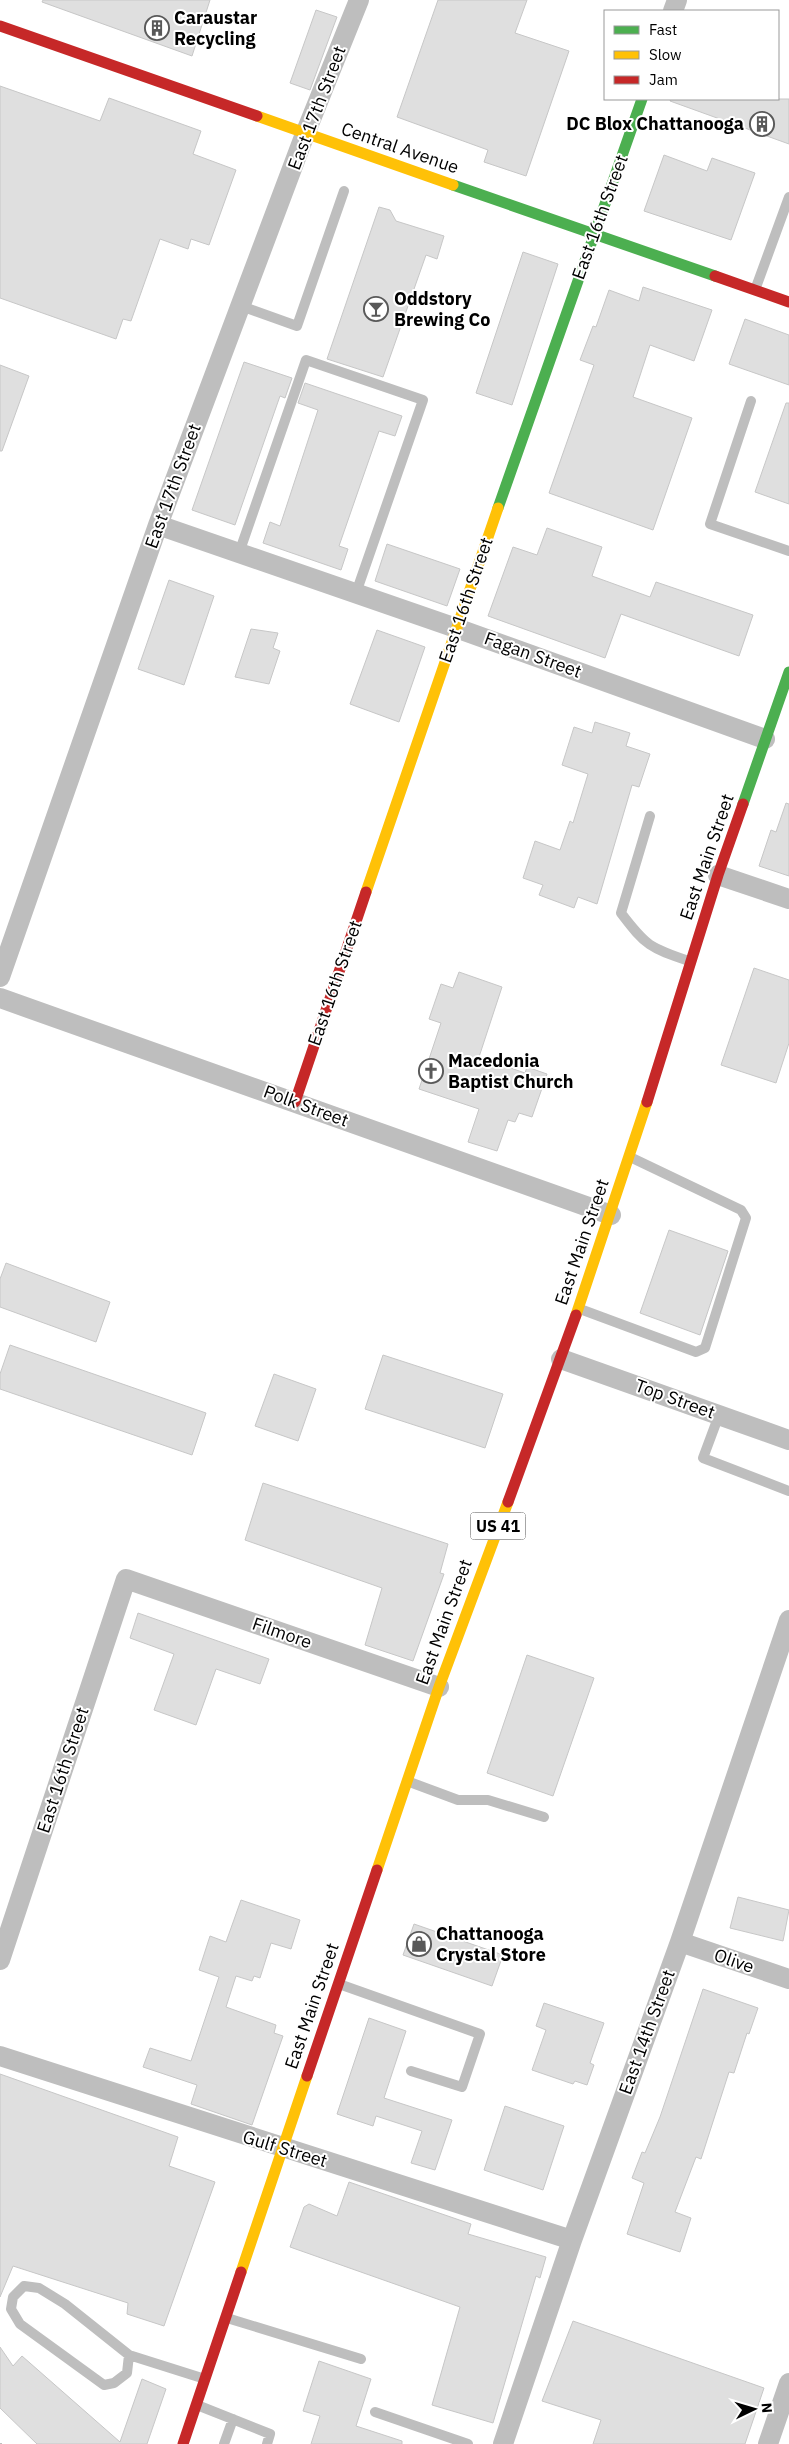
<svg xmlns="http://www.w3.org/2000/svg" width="789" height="2444" font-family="'IBM Plex Sans',sans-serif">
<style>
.building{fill:#dfdfdf;stroke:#c7c7c7}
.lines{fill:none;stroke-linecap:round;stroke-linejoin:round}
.lane{stroke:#bebebe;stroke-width:10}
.street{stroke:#bebebe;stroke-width:20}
.fast{stroke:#4caf50;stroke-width:11}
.slow{stroke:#ffc107;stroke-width:11}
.jam{stroke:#c62828;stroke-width:11}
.rail{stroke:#bebebe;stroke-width:4;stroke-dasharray:8 2.5 1 2.5;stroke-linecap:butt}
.labels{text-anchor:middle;stroke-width:4;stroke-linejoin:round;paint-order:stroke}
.shield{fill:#fff;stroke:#4c4c4c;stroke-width:1}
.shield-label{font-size:16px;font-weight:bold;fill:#000}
.poi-label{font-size:18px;font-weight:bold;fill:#000;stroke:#fff;text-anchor:start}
.street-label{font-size:18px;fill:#000;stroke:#fff}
</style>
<rect width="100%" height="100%" fill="#fff"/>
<!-- building -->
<path class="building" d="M43 0H210L192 56 42 2Z
M438 0H527L515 33 569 51 526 176 484 162 488 150 397 117Z
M316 10 337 17 310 90 290 83Z
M0 86 100 121 109 98 201 131 193 154 236 170 209 245 191 239 188 249 160 239 131 321 123 319 116 339 0 298Z
M671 99H789V144L670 101Z
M664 155 707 171 712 158 755 173 731 240 644 211Z
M379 207 390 210 396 221 444 236 437 259 426 255 383 377 327 359Z
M523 252 558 264 512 405 476 393Z
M643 287 712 310 694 361 650 345 633 397 692 418 653 530 549 493 594 365 580 360 593 326 596 327 609 290 639 301Z
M745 319 789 335V385L729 364Z
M244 362 292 378 285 398 280 396 235 525 192 510Z
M0 365 29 376 2 451H0Z
M305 383 402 416 395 436 379 431 339 546 348 549 341 570 263 543 270 522 280 526 318 410 298 403Z
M786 403H789V504L755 492Z
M547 528 602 547 592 576 650 597 656 582 753 615 739 656 621 614 605 658 488 616 513 547 537 555Z
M387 544 460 569 447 606 375 581Z
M169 580 214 596 184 685 138 669Z
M251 629 278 633 273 648 280 651 269 684 235 677Z
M377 630 425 647 399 722 350 704Z
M595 722 630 733 626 746 650 754 639 787 632 785 597 904 578 897 574 908 539 895 543 885 523 878 535 841 560 850 570 821 573 823 588 774 562 765 574 727 592 733Z
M786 803 789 804V876L759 866 771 830 776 832Z
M754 968 789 980V1043L776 1083 721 1065Z
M459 972 502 987 479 1057 525 1073 527 1067 547 1074 532 1117 519 1113 515 1122 508 1120 497 1151 468 1142 479 1109 419 1089 441 1023 429 1019 441 984 453 988Z
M669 1230 728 1251 700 1335 640 1313Z
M6 1263 110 1302 96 1342 0 1307V1279Z
M10 1345 206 1413 192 1455 0 1389V1374Z
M383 1355 503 1394 485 1448 365 1409Z
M274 1374 316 1389 298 1441 255 1426Z
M263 1483 448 1544 440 1573 444 1574 413 1661 365 1645 382 1588 245 1540Z
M138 1613 269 1659 260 1684 216 1669 196 1725 154 1710 174 1654 130 1638Z
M527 1655 594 1678 553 1796 487 1773Z
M738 1897 789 1910 783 1941 730 1928Z
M241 1900 300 1920 291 1949 271 1943 260 1978 254 1976 252 1981 236 1976 226 2007 276 2025 274 2033 283 2036 252 2125 191 2104 197 2085 143 2067 150 2048 191 2061 219 1977 199 1970 210 1936 226 1942Z
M414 1924 503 1955 492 1986 403 1955Z
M703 1989 758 2008 749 2034 747 2033 734 2073 729 2072 701 2159 696 2157 675 2212 691 2218 680 2252 627 2234 644 2183 632 2178 642 2152 645 2153 660 2117Z
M544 2003 604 2023 590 2063 594 2065 587 2085 575 2081 573 2084 532 2070 546 2030 536 2026Z
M369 2018 406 2031 384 2098 452 2120 435 2170 411 2163 422 2131 376 2116 373 2126 337 2114Z
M0 2074 178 2137 169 2166 215 2182 164 2326 127 2314 128 2303 13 2266 0 2297Z
M505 2106 564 2126 543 2190 484 2170Z
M349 2182 471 2224 468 2234 546 2257 540 2278 536 2276 493 2423 432 2405 460 2307 290 2247 304 2207 309 2204 337 2216Z
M573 2321 764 2388 745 2444H593L601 2420 542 2401Z
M0 2347 13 2366 22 2356 120 2442 142 2379 166 2389 147 2444H37L0 2408Z
M319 2361 371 2379 356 2426 402 2441V2444H311L320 2416 303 2411Z"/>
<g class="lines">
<!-- lane -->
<path class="lane" d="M755 290 789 197
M241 306 297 326 344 191
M751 401 710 524 789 551
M239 553 306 360 423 400 356 593
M650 816 621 913C646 946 650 948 689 961
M580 1309 696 1352 705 1348 746 1218 741 1210 630 1157
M719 1415 703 1458 789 1491
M407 1781 458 1800H488L544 1817
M339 1984 480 2034 462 2087 411 2071
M227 2318 361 2359
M129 2355 127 2373 114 2383 104 2385 20 2324 11 2309 13 2297 24 2286 39 2288 65 2304 129 2355 205 2379
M197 2405 270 2434 267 2444
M375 2412 468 2444
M224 2444 233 2419"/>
<!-- street -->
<path class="street" d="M673 11 677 0
M158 525 456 628 765 739
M718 875 789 899
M0 977 158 525 305 134 359 0
M0 998 611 1215
M561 1359 789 1440
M680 1942 789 1979
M0 1960 126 1579 439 1687
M0 2056C190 2119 381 2179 572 2240
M503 2444 572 2240 680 1942 789 1620
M768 2444 789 2383"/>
<!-- fast -->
<path class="fast" d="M453 185 715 276
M498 508 642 99
M743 804 789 672"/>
<!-- slow -->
<path class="slow" d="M257 116 453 185
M366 892 498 508
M576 1315 647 1102
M377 1870 439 1687 508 1502
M241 2272 307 2076"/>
<!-- jam -->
<path class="jam" d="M0 26 257 116
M715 276 789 302
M295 1102 366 892
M647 1102 718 875 743 804
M508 1502 576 1315
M307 2076 377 1870
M183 2444 241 2272"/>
<!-- rail -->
<path class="rail" d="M0 2443V2444"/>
</g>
<!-- icons -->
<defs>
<symbol id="building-ring" viewBox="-11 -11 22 22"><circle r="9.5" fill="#fff" stroke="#595959" stroke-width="1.5"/><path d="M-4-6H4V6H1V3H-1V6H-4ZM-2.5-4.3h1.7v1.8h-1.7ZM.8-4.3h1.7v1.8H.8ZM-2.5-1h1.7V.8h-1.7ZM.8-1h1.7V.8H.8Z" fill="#595959"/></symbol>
<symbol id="bar-ring" viewBox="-11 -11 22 22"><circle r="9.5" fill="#fff" stroke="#595959" stroke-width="1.5"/><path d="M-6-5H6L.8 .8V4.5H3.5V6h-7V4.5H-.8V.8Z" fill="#595959"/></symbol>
<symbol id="church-ring" viewBox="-11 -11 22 22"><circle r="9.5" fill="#fff" stroke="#595959" stroke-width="1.5"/><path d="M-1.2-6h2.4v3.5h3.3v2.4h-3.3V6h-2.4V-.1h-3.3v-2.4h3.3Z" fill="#595959"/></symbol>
<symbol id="shop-ring" viewBox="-11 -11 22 22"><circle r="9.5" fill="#fff" stroke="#595959" stroke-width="1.5"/><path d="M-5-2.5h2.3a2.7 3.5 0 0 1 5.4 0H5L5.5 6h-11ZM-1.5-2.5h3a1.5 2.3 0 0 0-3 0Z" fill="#595959"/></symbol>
</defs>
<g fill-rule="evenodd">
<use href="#building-ring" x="143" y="14" width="28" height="28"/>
<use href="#building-ring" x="748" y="110" width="28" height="28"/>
<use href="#bar-ring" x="362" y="295" width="28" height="28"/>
<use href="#church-ring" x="417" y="1057" width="28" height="28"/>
<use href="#shop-ring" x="405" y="1930" width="28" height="28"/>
</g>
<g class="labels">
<!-- shield labels -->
<rect class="shield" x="470.5" y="1512.5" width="55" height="27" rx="4"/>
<g class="shield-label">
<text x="498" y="1532">US 41</text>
</g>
<!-- poi labels -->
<g class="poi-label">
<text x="174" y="24">Caraustar<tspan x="174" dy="21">Recycling</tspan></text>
<text x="744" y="130" text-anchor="end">DC Blox Chattanooga</text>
<text x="394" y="305">Oddstory<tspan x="394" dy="21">Brewing Co</tspan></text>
<text x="448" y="1067">Macedonia<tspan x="448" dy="21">Baptist Church</tspan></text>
<text x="436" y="1940">Chattanooga<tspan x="436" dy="21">Crystal Store</tspan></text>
</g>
<!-- street labels -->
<g class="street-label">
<text transform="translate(317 108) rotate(-69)" y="6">East 17th Street</text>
<text transform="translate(400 148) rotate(19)" y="6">Central Avenue</text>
<text transform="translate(600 217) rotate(-70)" y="6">East 16th Street</text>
<text transform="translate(173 486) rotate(-70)" y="6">East 17th Street</text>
<text transform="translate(466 600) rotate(-71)" y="6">East 16th Street</text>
<text transform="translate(533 655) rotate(20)" y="6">Fagan Street</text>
<text transform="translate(707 857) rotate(-71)" y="6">East Main Street</text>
<text transform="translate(335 983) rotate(-71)" y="6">East 16th Street</text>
<text transform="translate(306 1106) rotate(20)" y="6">Polk Street</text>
<text transform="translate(582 1242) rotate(-71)" y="6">East Main Street</text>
<text transform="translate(675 1399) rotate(20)" y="6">Top Street</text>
<text transform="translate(444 1622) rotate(-70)" y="6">East Main Street</text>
<text transform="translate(282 1633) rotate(19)" y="6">Filmore</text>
<text transform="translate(63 1770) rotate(-72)" y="6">East 16th Street</text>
<text transform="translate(734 1961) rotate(19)" y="6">Olive</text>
<text transform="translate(312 2006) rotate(-71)" y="6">East Main Street</text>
<text transform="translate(647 2032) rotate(-70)" y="6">East 14th Street</text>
<text transform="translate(285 2149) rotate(17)" y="6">Gulf Street</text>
</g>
</g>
<!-- legend -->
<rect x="604" y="10" width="175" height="90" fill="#ffffff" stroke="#999999"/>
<rect x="614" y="26" width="25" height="8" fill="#4caf50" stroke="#999999"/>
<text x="649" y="35" font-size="15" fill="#000000">Fast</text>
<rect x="614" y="51" width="25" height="8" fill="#ffc107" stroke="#999999"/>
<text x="649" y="60" font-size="15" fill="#000000">Slow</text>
<rect x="614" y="76" width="25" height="8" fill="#c62828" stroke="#999999"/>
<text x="649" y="85" font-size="15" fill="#000000">Jam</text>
<!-- north arrow -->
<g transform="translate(754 2409) rotate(85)" stroke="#ffffff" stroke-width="4" paint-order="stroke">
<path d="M0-4L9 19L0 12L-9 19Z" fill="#000000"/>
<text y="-8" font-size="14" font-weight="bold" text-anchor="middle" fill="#000000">N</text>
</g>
</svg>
